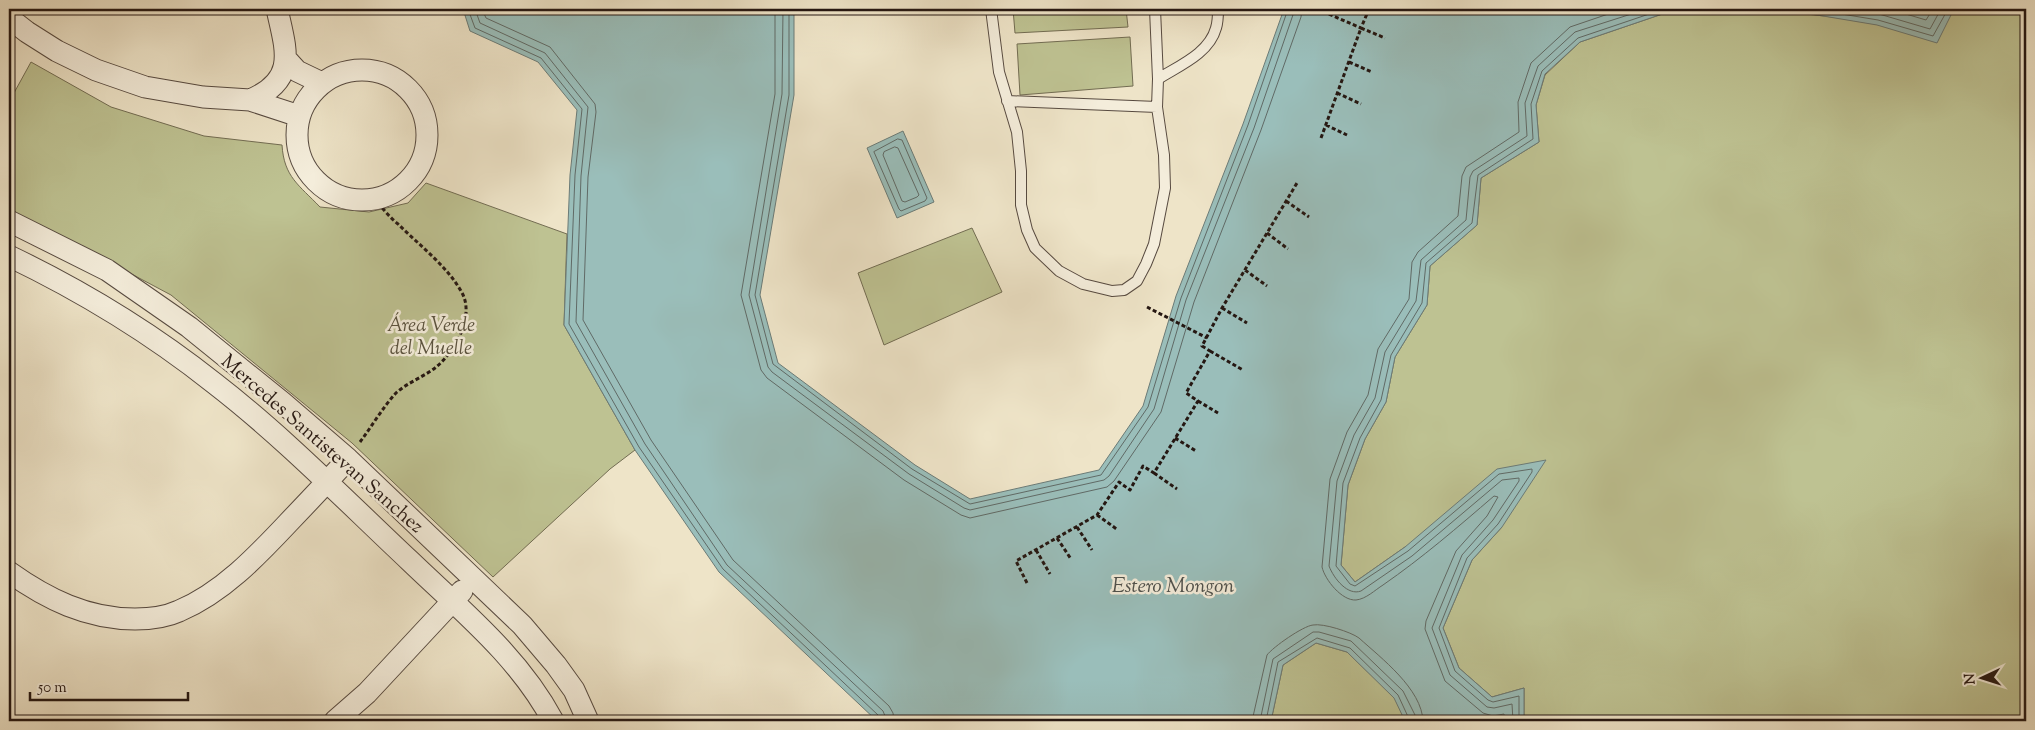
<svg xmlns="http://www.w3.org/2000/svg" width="2035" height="730" font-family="'Sorts Mill Goudy',serif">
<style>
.green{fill:#bec292;stroke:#726c52}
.water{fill:#9abeba;stroke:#6b7b77}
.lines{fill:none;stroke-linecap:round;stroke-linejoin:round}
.shore{stroke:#606a66;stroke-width:1}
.service-casing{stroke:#574a40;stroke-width:12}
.minor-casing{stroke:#574a40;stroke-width:23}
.path{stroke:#251712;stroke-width:3;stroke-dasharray:4 2.5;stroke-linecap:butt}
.service{stroke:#f4eddb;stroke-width:10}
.minor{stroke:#f4eddb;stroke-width:21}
.labels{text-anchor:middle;stroke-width:5;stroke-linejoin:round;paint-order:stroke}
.park-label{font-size:20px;font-style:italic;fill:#5b533f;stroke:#f4eddb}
.street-label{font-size:20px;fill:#251712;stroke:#f4eddb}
.water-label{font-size:21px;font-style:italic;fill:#4e514d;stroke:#f4eddb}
</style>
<rect width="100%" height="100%" fill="#eee4c8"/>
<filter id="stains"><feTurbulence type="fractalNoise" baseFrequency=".004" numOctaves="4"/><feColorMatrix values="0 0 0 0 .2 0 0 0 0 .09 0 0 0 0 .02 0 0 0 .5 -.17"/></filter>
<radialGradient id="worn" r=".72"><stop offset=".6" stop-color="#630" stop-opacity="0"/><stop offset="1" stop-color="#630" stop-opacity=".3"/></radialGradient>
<!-- green -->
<path class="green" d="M1013 9H1126L1128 27 1015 33Z
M1677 9C1745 9 1808 11 1875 24 1895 28 1916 36 1937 42L1952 11 2026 9V721H1524V688L1492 697 1459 668 1443 628 1472 560 1502 527 1405 547 1355 582 1341 565 1348 485 1365 439 1386 402 1395 357 1427 305 1430 266 1477 225 1481 178 1539 142 1536 105 1545 75 1580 42Z
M1130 37 1133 86 1020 95 1017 44Z
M31 62 111 107 204 136 282 145C284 177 299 185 320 207L369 212 408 203 426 183 567 234 564 325 635 450 610 469 493 577 352 443 171 295 92 253 9 214V102Z
M972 228 1002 292 884 345 858 273Z
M1316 643 1347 652 1395 698 1405 721H1271L1283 665Z"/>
<!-- water -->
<path class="water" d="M463 9H794V95L760 295 778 363 915 465 970 499 1099 470 1143 406 1176 296 1243 124 1284 9H1677L1580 42 1545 74 1536 105 1539 142 1481 178 1477 225 1430 266 1427 305 1395 357 1386 402 1365 439 1348 485 1341 565 1355 582 1405 547 1497 469 1546 460 1502 527 1472 560 1443 628 1459 668 1492 697 1524 688V721H1405L1394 698 1347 652 1316 643 1283 665 1271 721H877L719 572 635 450 564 325 570 175 577 110 538 62 470 31Z
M1751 9H1998L1953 11 1937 43 1877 25 1811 14Z
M903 131 934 202 897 218 867 148Z"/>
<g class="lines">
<!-- shore -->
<path class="shore" d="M468 9 475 28 541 58 582 109 575 175 569 324 639 447 723 569 878 715 880 721
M475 9 480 23 545 53 588 107 581 176 576 322 645 444 727 565 883 711 887 721
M482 9 486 18 550 47 595 104 596 112 588 177 583 320 651 440 733 560 889 706 893 713 894 721
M775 9V94L741 295 761 370 767 378 904 480 961 515 970 518 1107 487 1114 481 1161 412 1194 302 1261 130 1301 17 1302 9
M783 9 782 94 749 295 768 367 772 372 909 474 964 508 970 510 1104 480 1109 476 1154 409 1186 300 1254 128 1295 9
M789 9V95L755 295 773 364 912 469 970 504 1101 475 1148 407 1181 298 1248 125 1288 9
M1811 9 1878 20 1933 36 1948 9
M1849 9 1879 14 1930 29 1941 9
M1889 9 1926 20 1933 9
M898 139 902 140 927 198 925 201 901 211 899 209 874 152Z
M895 147 898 148 919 195 917 197 905 202 902 201 883 155 884 152Z
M1252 721 1267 655C1273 647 1303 626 1313 625 1323 623 1351 632 1359 638 1381 658 1422 689 1423 721
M1260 721 1273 659 1313 632H1319L1351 641 1403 691 1415 715 1416 721
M1266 721 1278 662 1317 638 1350 648 1398 695 1410 721
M1505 721 1504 714 1493 716 1483 713 1445 681 1425 629 1426 621 1456 551 1487 516 1498 497 1494 496C1458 527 1422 558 1383 585 1375 590 1366 599 1356 600 1342 601 1325 580 1322 567L1330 479 1347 432 1368 395 1378 349 1409 299 1412 262 1418 252 1458 216 1462 176 1466 167 1519 132 1518 102 1531 63 1570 27 1623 9
M1513 721 1512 704 1494 708 1487 707 1450 675 1432 628 1462 555 1493 520 1519 481V478L1502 480 1412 556 1361 591C1348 596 1334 579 1329 566L1337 481 1354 435 1375 398 1385 352 1416 301 1421 260 1466 220 1470 177 1473 171 1527 136 1525 103 1538 66 1575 32 1647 9
M1519 721V696L1493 702 1488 700 1455 671 1439 628 1467 558 1498 524 1532 472V469L1499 474 1408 551 1355 586 1350 584 1336 566 1343 483 1360 438 1381 400 1391 355 1422 303 1426 263 1472 223 1478 175 1533 139 1531 104 1542 71 1578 38 1664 9"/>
<defs>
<path id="service" d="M991 9 999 72 1017 132 1021 171V205L1027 230 1035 248 1059 271 1083 284 1112 291 1124 290 1137 281 1146 264 1154 244 1165 188 1164 155 1157 107 1158 79 1155 9
M1158 79C1178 66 1209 54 1216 28 1218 22 1218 15 1218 9
M1007 101 1157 107"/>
<path id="minor" d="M9 18 27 32 57 51 96 70 145 87 203 97 250 100 299 116
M287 60 297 71 322 83
M297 135a65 65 0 1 1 130 0a65 65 0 1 1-130 0Z
M250 100C298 80 286 50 277 9
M9 221 107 270 189 327 283 403 348 459 522 625 556 665 574 690 588 721
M9 256C82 291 151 333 214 383 284 437 346 501 410 561 462 611 519 657 553 721
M9 572C47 599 87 619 135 619 149 619 166 617 179 611 222 593 257 556 288 523 308 502 328 481 348 459
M335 721 367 693 462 591"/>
</defs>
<!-- service casing -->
<use href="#service" class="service-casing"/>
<!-- minor casing -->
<use href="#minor" class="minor-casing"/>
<!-- path -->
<path class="path" d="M1317 9 1361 28 1369 9
M1349 62 1372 72
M1337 93 1361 104
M1326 125 1347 135
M1321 138 1361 28 1385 38
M1286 201 1309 217
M1267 233 1288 249
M1245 270 1267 286
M1147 307 1207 338
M1222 308 1247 323
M1210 351 1243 370
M1198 401 1218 413
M1175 438 1196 451
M360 442C372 426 383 407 396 393 407 383 423 377 435 368 455 352 476 315 461 291 446 265 419 245 398 224 389 217 382 207 374 199
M1154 473 1177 489
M1097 515 1118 530
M1077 527 1092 550
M1057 538 1071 559
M1036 550 1050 574
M1027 583 1016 561 1097 515 1119 482 1130 490 1143 466 1154 473 1198 401 1186 393 1210 351 1202 346 1222 308 1297 183"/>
<!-- service -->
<use href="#service" class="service"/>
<!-- minor -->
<use href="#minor" class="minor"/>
</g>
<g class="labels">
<!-- park labels -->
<g class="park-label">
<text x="431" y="331">Área Verde<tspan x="431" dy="23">del Muelle</tspan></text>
</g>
<!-- street labels -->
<g class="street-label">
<text transform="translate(323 443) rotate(41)" y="7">Mercedes Santistevan Sanchez</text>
</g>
<!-- water labels -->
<g class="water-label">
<text x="1173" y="592">Estero Mongon</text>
</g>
</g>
<!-- margin -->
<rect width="2035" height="730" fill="none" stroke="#eee4c8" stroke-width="30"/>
<rect x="10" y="10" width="2015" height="710" fill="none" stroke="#251712" stroke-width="2.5"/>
<rect x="15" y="15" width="2005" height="700" fill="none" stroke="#251712"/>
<!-- north arrow -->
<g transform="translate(1982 678) rotate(266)" stroke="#f4eddb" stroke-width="4" paint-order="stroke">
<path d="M0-4L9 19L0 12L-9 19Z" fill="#251712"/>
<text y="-8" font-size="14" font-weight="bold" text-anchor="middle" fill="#251712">N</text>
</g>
<!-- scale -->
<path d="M30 692v8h158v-8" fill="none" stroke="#251712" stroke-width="2.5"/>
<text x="38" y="692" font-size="15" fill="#251712" stroke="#f4eddb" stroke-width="4" paint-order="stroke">50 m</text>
<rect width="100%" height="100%" filter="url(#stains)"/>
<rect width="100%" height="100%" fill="url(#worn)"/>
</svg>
